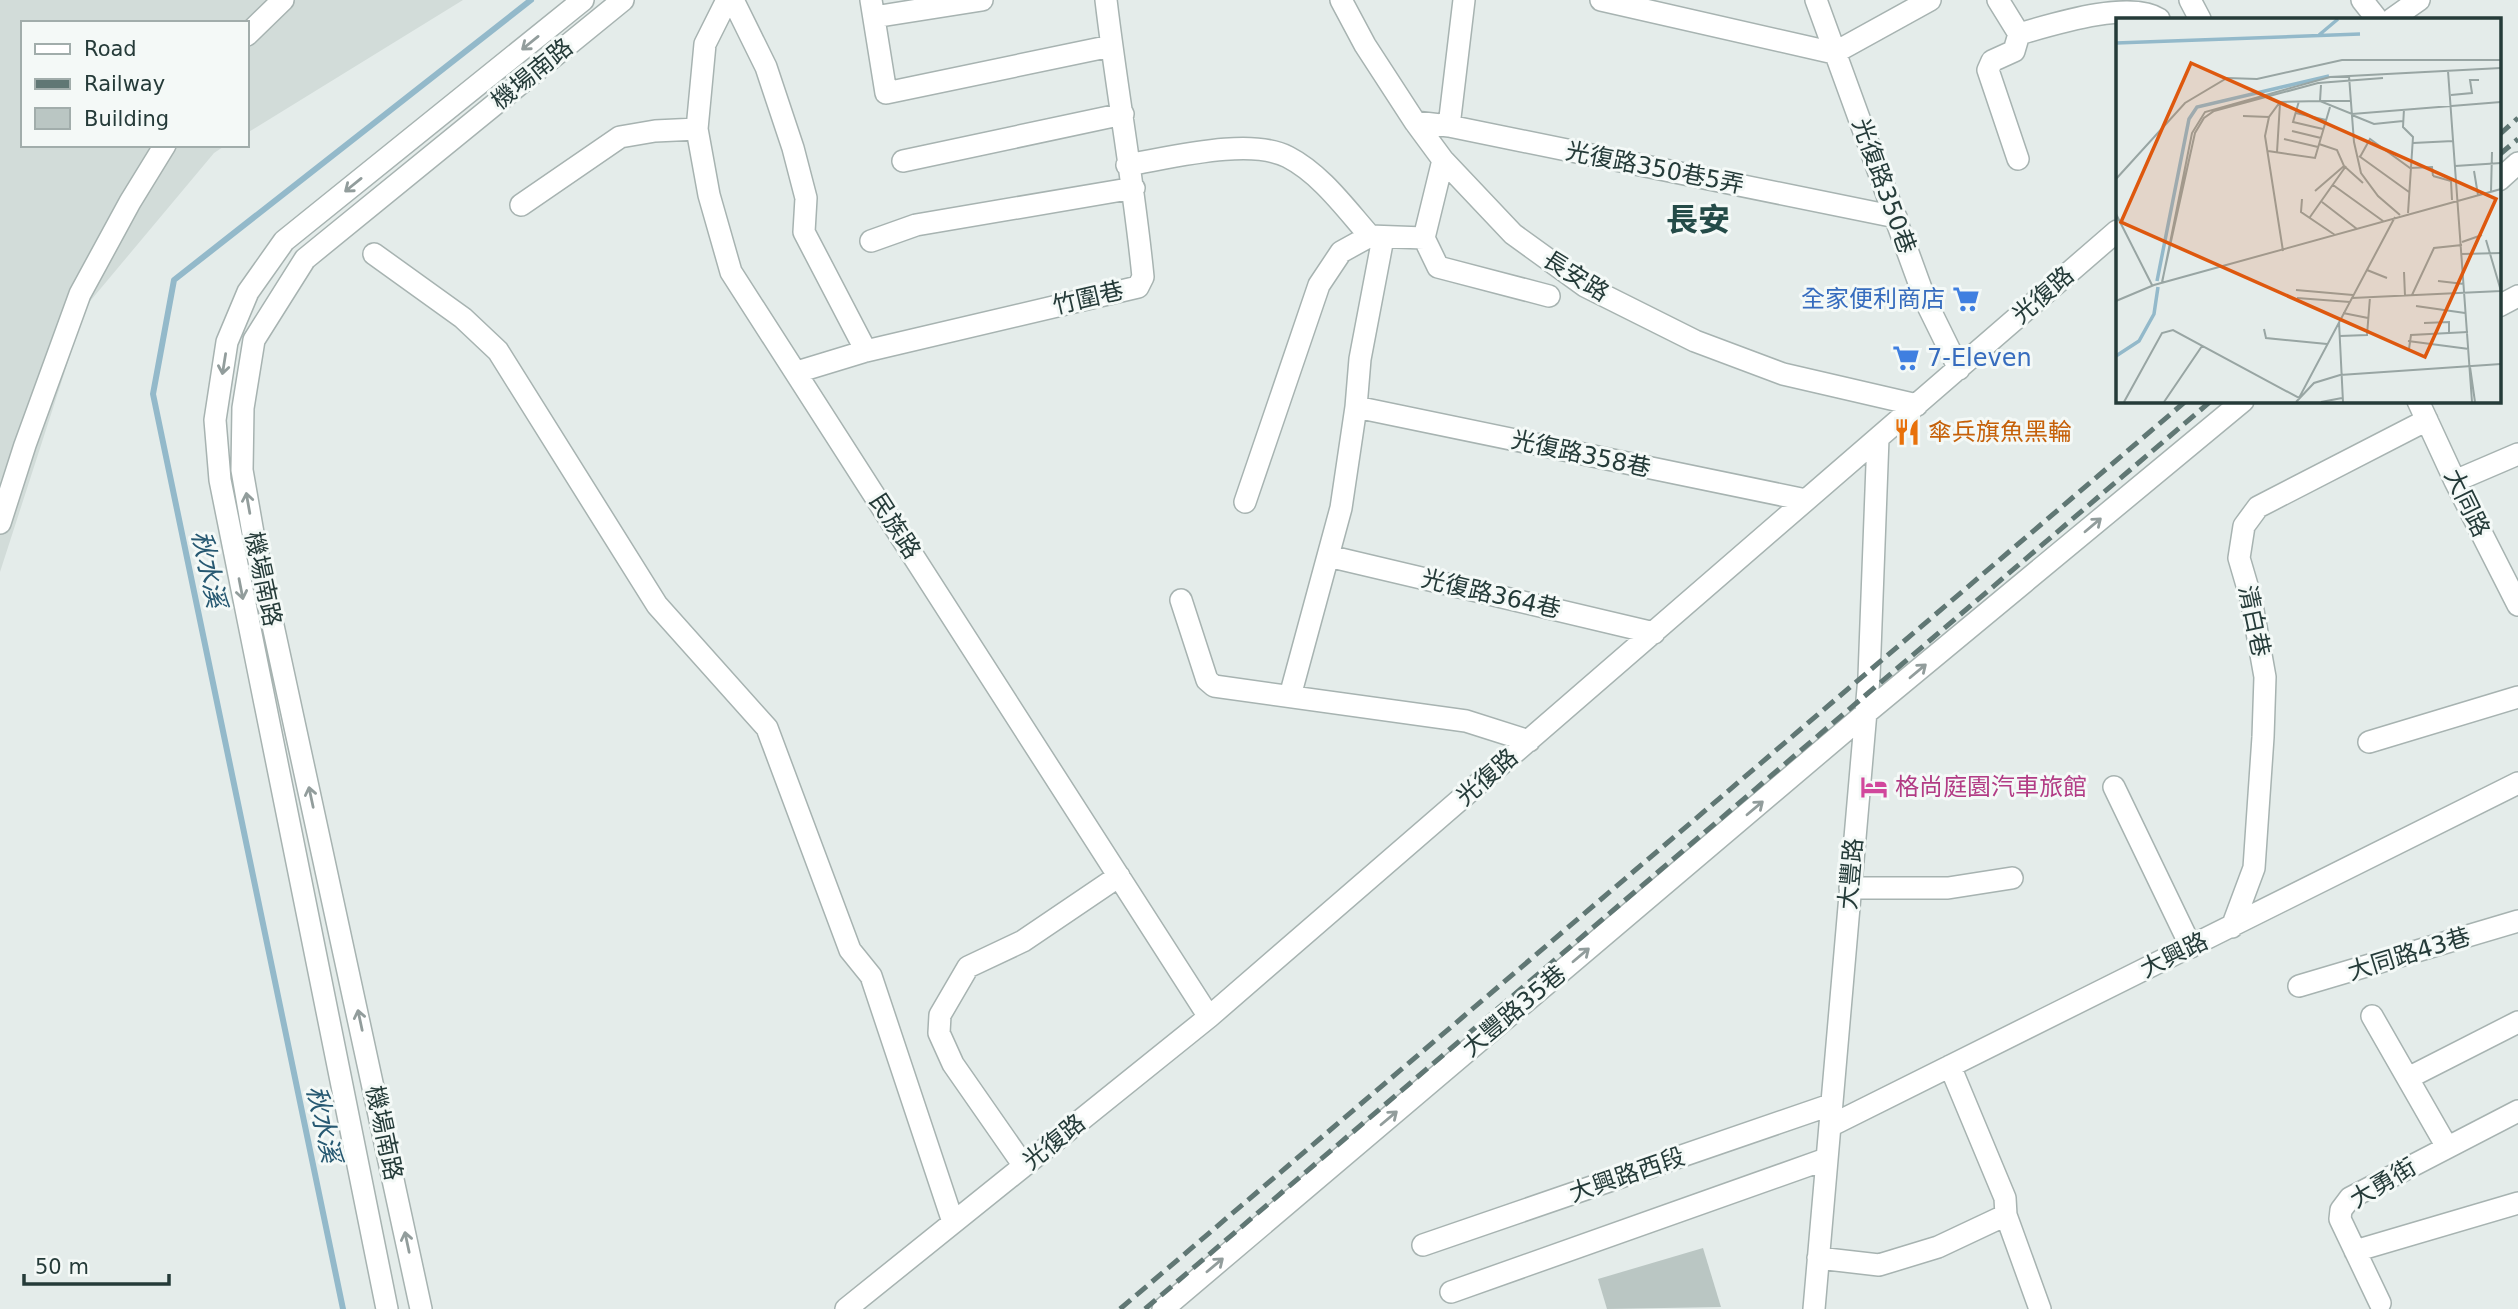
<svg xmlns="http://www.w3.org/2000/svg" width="2518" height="1309" font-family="'DejaVu Sans','Noto Sans TC',sans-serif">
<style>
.built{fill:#d2dcd9}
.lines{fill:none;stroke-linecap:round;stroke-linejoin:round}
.stream{stroke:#93b9ca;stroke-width:6}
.building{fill:#bac6c3}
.minor-casing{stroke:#a7b3b1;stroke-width:24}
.minor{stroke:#fff;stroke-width:21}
.rail{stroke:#607774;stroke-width:5;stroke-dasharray:14 7;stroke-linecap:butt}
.oneway{stroke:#929d9c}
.labels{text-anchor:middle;stroke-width:6;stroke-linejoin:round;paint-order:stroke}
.street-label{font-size:24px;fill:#253b39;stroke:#f4f9f7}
.shop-label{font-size:24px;fill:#366cbe;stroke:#f4f9f7;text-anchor:end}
.food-label{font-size:24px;fill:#c56008;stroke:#f4f9f7;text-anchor:start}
.hotel-label{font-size:24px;fill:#b23c85;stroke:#f4f9f7;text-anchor:start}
.water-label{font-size:26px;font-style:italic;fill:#265871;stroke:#f4f9f7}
.district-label{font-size:32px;font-weight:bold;fill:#244b48;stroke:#f4f9f7}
.inset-river{fill:none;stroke:#93b9ca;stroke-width:3.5}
.inset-road{fill:none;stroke:#98a5a3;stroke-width:2}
.view{fill:#de580e;fill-opacity:0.15;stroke:#de580e;stroke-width:3.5}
.inset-edge{fill:none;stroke:#253b39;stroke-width:3.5}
</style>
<rect width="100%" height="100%" fill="#e4ecea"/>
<!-- built -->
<path class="built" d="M0 0H463L247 133V23H23V145H226L214 153 86 306 0 572Z"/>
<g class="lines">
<!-- stream -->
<path class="stream" d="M343 1309 153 394 174 280 531 0"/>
</g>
<!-- building -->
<path class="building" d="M1703 1248 1721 1307 1607 1309 1598 1279Z"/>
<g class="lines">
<defs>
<path id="minor" d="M727 0 705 44 697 129 709 195 731 272 1209 1017
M733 0 766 67 793 148 806 198 804 232 866 351
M871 0 886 93 1111 46
M1341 0 1365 45 1415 122 1443 160 1513 234 1585 286 1695 341 1783 374 1917 405
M1601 0 1834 53 1930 0
M1816 0 1926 302 1959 369
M1998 0 2019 34
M2190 0 2200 19
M2362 0 2377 19
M874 17 982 0
M2392 19 2419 0
M2019 34C2054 24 2130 0 2159 19
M247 35 283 0
M1415 122 1449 126 1896 217
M1449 126 1464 0
M2018 159 1988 70 1992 61 2014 51 2019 34
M903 161 1123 114
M1127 165C1170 158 1250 137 1288 157 1321 174 1346 209 1370 236L1424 238 1438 267 1549 296
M2499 180 2518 163
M521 205 620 137 655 131 697 129
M1424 238 1443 160
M871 241 916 225 1134 188
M374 254 463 318 498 351 657 605 767 728 850 950 871 976 953 1222
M2499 306 2518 296
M797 372 866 351 1138 287 1143 277C1134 184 1117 93 1106 0
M2418 401 2455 481 2518 605
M1356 407 1806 500
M2455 481 2518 454
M1245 502 1319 285 1341 252 1370 236
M0 523 25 445 80 294 130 202 165 145
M1328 556 1654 633
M1181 600 1207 680 1214 686 1466 721 1529 741
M1290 696 1341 508 1356 407 1360 359 1383 238
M2369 742 2518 697
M2114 787 2191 947
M1850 888H1948L2012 878
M2232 927 2254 868 2263 737 2265 677 2251 599 2239 558 2244 526 2258 507 2427 420
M2299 986 2518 921
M2372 1016 2447 1147
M1950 1066 2005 1198 2006 1215 2040 1309
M2408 1078 2518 1022
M1830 1126 2518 783
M1024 1166 953 1064 939 1033 940 1015 968 967 1023 941 1119 876
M1423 1245 1830 1105
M2355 1251 2518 1203
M1818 1258 1879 1265 1938 1247 2006 1215
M1451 1292 1826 1159
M2380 1303 2340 1219 2341 1210 2350 1198 2518 1111
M387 1309 220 480 215 420 227 342 248 292 284 241 583 0
M421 1309 253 533 242 470 243 408 254 340 305 259 623 0
M846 1309 1209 1017 2117 231
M1163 1309 1865 714 2243 401
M1814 1309 1869 677 1878 438"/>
</defs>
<!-- minor casing -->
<use href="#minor" class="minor-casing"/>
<!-- minor -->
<use href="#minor" class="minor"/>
<!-- rail -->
<path class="rail" d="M2499 135 2518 118
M2499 155 2518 139
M1120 1309 2186 401
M1145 1309 2211 401"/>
</g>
<!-- one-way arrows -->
<defs><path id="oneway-shaft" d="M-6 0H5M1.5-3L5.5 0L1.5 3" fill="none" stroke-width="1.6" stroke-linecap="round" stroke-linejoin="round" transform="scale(1.75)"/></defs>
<g class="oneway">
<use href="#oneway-shaft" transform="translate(530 43) rotate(141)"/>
<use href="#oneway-shaft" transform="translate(353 185) rotate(141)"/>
<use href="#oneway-shaft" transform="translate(224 364) rotate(99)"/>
<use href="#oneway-shaft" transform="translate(248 503) rotate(-100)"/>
<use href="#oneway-shaft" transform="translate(2093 525) rotate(-40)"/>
<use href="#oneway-shaft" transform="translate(241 589) rotate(79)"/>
<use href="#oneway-shaft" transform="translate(1918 671) rotate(-40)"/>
<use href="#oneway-shaft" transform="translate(311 797) rotate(-102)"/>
<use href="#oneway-shaft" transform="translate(1755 808) rotate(-40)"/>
<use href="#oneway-shaft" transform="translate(1581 955) rotate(-40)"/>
<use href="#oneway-shaft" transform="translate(360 1020) rotate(-102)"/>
<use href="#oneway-shaft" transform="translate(1389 1118) rotate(-40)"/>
<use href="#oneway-shaft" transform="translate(407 1242) rotate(-102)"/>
<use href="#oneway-shaft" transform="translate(1215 1265) rotate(-40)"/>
</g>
<!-- icons -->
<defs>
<symbol id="supermarket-bare" viewBox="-9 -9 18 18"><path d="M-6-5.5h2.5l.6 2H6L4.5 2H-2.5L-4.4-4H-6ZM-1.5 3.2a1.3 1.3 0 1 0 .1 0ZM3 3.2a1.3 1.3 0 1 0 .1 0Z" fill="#3f7fe0" stroke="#f4f9f7" stroke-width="2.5" paint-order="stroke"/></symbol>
<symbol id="restaurant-bare" viewBox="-9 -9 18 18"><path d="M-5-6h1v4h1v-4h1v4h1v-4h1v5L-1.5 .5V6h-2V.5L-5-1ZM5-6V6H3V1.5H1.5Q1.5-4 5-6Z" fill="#e8710a" stroke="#f4f9f7" stroke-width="2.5" paint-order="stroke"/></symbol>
<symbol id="hotel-bare" viewBox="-9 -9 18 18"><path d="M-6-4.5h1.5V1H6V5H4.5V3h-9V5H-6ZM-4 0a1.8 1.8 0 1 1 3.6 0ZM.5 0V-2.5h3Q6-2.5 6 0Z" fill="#d1479c" stroke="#f4f9f7" stroke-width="2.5" paint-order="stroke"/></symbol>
</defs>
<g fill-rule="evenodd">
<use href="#supermarket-bare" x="1947" y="280" width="38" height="38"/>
<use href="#supermarket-bare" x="1887" y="339" width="38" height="38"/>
<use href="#restaurant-bare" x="1888" y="413" width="38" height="38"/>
<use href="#hotel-bare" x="1855" y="768" width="38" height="38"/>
</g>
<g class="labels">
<!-- street labels -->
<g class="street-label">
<text transform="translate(532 74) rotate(-39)" y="8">機場南路</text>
<text transform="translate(1655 168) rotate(11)" y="8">光復路350巷5弄</text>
<text transform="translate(1884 186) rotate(70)" y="8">光復路350巷</text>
<text transform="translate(1576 276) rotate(32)" y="8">長安路</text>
<text transform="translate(2043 295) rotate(-41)" y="8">光復路</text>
<text transform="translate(1088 298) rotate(-13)" y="8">竹圍巷</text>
<text transform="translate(1581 454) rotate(12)" y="8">光復路358巷</text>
<text transform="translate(2467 503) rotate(64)" y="8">大同路</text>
<text transform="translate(895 526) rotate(57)" y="8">民族路</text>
<text transform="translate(263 579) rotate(78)" y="8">機場南路</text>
<text transform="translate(1491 594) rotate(13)" y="8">光復路364巷</text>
<text transform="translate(2254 621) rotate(78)" y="8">清白巷</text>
<text transform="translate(1487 777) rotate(-41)" y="8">光復路</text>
<text transform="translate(1851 874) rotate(-85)" y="8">大豐路</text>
<text transform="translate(2409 954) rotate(-17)" y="8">大同路43巷</text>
<text transform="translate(2174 955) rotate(-26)" y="8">大興路</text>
<text transform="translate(1514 1011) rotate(-40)" y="8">大豐路35巷</text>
<text transform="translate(384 1133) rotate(78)" y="8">機場南路</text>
<text transform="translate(1054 1142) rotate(-39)" y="8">光復路</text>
<text transform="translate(1627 1175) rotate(-19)" y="8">大興路西段</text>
<text transform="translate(2383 1183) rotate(-31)" y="8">大勇街</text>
</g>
<!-- shop labels -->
<g class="shop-label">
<text x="1945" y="307">全家便利商店</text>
<text x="1927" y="366" text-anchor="start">7-Eleven</text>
</g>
<!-- food labels -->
<g class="food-label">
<text x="1928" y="440">傘兵旗魚黑輪</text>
</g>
<!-- hotel labels -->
<g class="hotel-label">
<text x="1895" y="795">格尚庭園汽車旅館</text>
</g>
<!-- water labels -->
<g class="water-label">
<text transform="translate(209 569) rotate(78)" y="9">秋水溪</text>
<text transform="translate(324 1124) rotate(78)" y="9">秋水溪</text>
</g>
<!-- district labels -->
<g class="district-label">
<text x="1698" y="231">長安</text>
</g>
</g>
<!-- overview -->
<g transform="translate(2116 18)">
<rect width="385" height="385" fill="#e4ecea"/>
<path class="inset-river" d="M203 17 222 1M0 25 244 16M41 263 73 101 81 89 213 58M0 338 23 323 38 296 42 269"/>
<path class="inset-road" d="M332 53 356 384M233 58 238 124 245 155 262 178 284 197M205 67 204 83H235M335 77 356 75 354 62H363M183 83 177 104 207 111M288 91 287 109 297 119 292 195M180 95 210 102M236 97 258 106 287 103M127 98 153 99M176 113 205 120M168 121 202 129M297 125 337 123M203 126 221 132 228 148 247 165M152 133 199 140 214 89M161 134 164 85M243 138 293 174M244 139 254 121 294 150 316 149 317 158M339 148 385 145M358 153 362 177M317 158 335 163 336 182M0 161 69 85 111 60 141 61 226 42H385M217 167 267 203M199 173 228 148M375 174 376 134M186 181 185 194 219 217M206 184 241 211M0 196 36 267M194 199 230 148M370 222 385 273M346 224 366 217M167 233 149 118 153 99 164 84 204 83 236 96 385 84M346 236 385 235M251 252 271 260M288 254 289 278M322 263 348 266M46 264 79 115 88 100 98 93 202 65 267 60M46 265 76 115 89 94 214 59 385 50M180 272 237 277M296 277 318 230 346 227M181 280 234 284M236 280 385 273M0 283 38 267 385 171M300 288 349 295M227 295 252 300M223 304 227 384M308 305 333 304V314M148 311 150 320 211 326M224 318 251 317 254 279M292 323 353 331M293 331 295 317 352 314M354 349 359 384M8 384 46 315 57 312 183 380 279 199M48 384 86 328M180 384 198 365 224 357 385 346M205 384 226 380"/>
<path class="view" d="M75 45 380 181 309 339 5 204Z"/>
<rect width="385" height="385" class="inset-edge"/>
</g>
<!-- legend -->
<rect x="21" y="21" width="228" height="126" fill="#f4f9f7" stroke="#a1adab" stroke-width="2"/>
<rect x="35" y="44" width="35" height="10" fill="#ffffff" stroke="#a1adab" stroke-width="2"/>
<text x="84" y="56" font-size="21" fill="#253b39">Road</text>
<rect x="35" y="79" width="35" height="10" fill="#607774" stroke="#a1adab" stroke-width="2"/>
<text x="84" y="91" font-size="21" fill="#253b39">Railway</text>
<rect x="35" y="108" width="35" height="21" fill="#bac6c3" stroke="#a1adab" stroke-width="2"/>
<text x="84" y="126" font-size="21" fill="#253b39">Building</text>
<!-- scale -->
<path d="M24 1274v10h145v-10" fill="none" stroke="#253b39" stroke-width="3.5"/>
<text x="35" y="1274" font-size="21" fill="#253b39" stroke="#f4f9f7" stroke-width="5" paint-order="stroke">50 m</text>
</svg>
